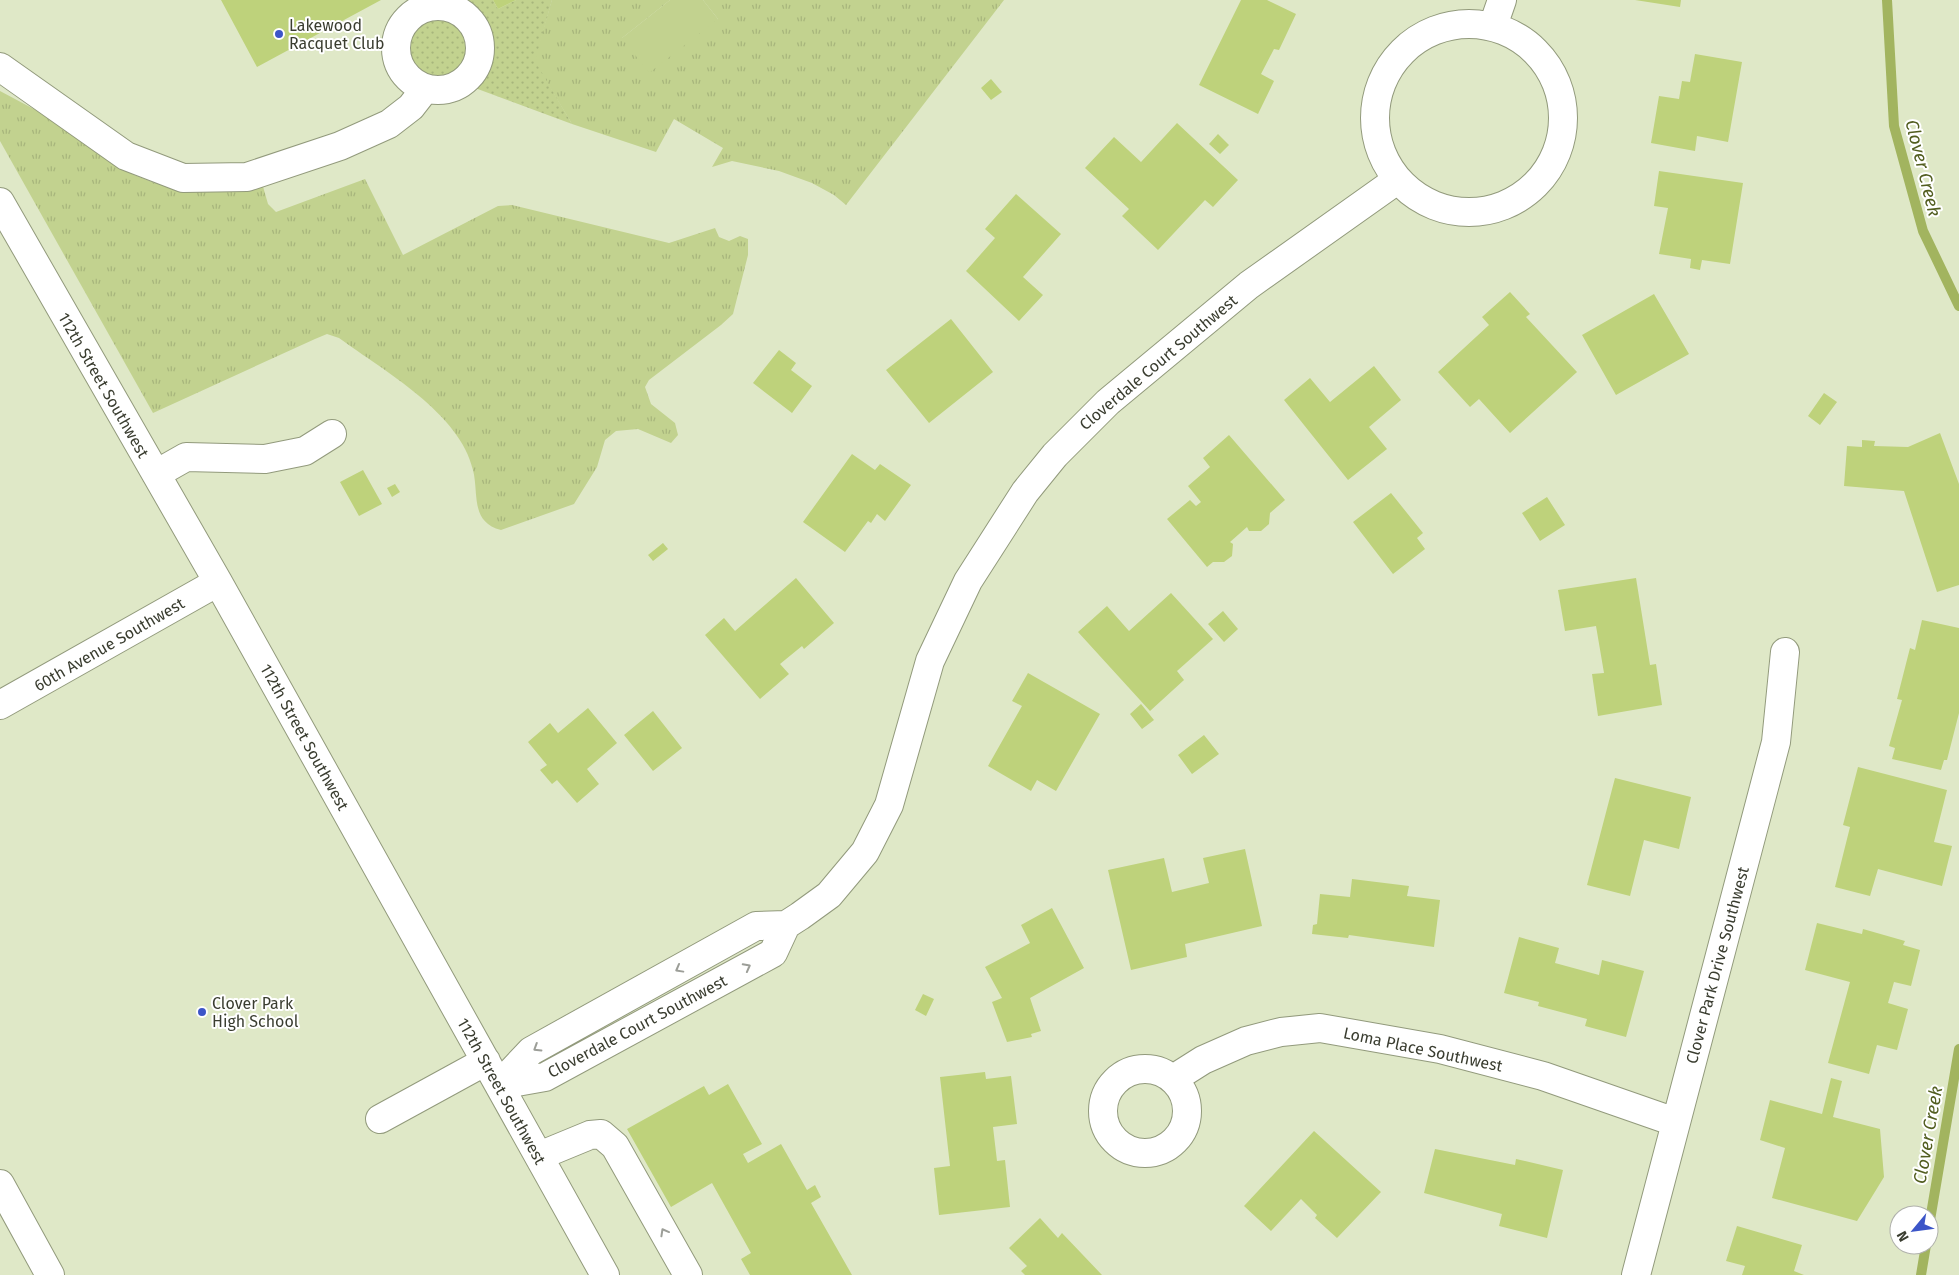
<svg xmlns="http://www.w3.org/2000/svg" width="1959" height="1275" font-family="'Fira Sans',sans-serif">
<style>
.grass{fill:url(#grass-tufts)}
.garden{fill:url(#garden-dots)}
.pitch{fill:#c2d28f}
.lines{fill:none;stroke-linecap:round;stroke-linejoin:round}
.stream{stroke:#a2b45f;stroke-width:10}
.building{fill:#bed27b}
.minor-casing{stroke:#929a7c;stroke-width:30}
.minor{stroke:#fff;stroke-width:28}
.oneway{stroke:#9c9e98}
.poi-dot{fill:#3c55c8;stroke:#fff;stroke-width:2}
.labels{text-anchor:middle;stroke-width:4;stroke-linejoin:round;paint-order:stroke}
.poi-label{font-size:16px;fill:#3a3d30;stroke:#fff;text-anchor:start}
.street-label{font-size:16px;fill:#3a3d30;stroke:#fff}
.water-label{font-size:18px;font-style:italic;fill:#525e20;stroke:#fff}
</style>
<defs>
<pattern id="grass-tufts" width="24" height="20" patternUnits="userSpaceOnUse" patternTransform="scale(1.25)"><rect width="24" height="20" fill="#c2d28f"/><path d="M3 7l-1-3M5 7V3M7 7l1-3M15 17l-1-3M17 17v-4M19 17l1-3" fill="none" stroke="#a7b57c"/></pattern>
<pattern id="garden-dots" width="8" height="8" patternUnits="userSpaceOnUse" patternTransform="scale(1.25)"><rect width="8" height="8" fill="#c2d28f"/><path d="M2 2h.1M6 6h.1" fill="none" stroke="#a7b57c" stroke-width="1.8" stroke-linecap="round"/></pattern>
</defs>
<rect width="100%" height="100%" fill="#dfe8c7"/>
<!-- grass -->
<path class="grass" d="M552 0H670L622 38 718 19 703 0H1004L846 205 834 195 812 183 779 171 732 161 712 167 723 148 674 119 656 152 572 124 534 61Z
M0 91 45 115 113 162 134 175 155 183 176 187 262 183 268 204 276 212 365 179 403 255 498 206 512 205 669 243 715 228 719 237 729 241 740 236 748 239V255L733 314 721 325 649 380 645 387 651 404 675 423 678 435 671 443 638 429 616 431 605 440 597 467 574 504 501 530C470 522 479 494 473 470 460 413 384 371 339 338L327 334 315 339 153 413 0 141Z"/>
<!-- garden -->
<path class="garden" d="M460 0H493L498 9 516 0H552L535 61 572 124 475 88C479 75 488 60 488 47 489 28 478 6 460 0Z
M405 48a32 32 0 1 1 64 0a32 32 0 1 1-64 0Z"/>
<!-- pitch -->
<path class="pitch" d="M670 0H703L718 19 649 73 622 38Z"/>
<g class="lines">
<!-- stream -->
<path class="stream" d="M1887 0 1894 126 1923 231 1959 306
M1929 1226 1959 1049
M1921 1275 1926 1245"/>
</g>
<!-- building -->
<path class="building" d="M221 0H381L257 67Z
M493 0H516L498 9Z
M1241 0H1267L1296 14 1279 50 1274 49 1261 74 1274 81 1258 114 1199 85Z
M1635 0H1681L1680 7Z
M1695 54 1742 62 1728 142 1697 136 1695 151 1651 143 1659 96 1679 99 1682 81 1690 82Z
M991 79 1002 92 991 100 981 88Z
M1177 123 1238 180 1213 207 1205 200 1158 250 1122 216 1129 209 1085 168 1114 137 1141 162Z
M1218 134 1229 145 1220 154 1209 144Z
M1659 171 1743 183 1730 264 1702 260 1700 270 1690 268 1691 259 1659 254 1668 208 1654 206Z
M1016 194 1061 234 1023 277 1043 295 1019 321 966 271 995 238 985 229Z
M1510 292 1530 314 1526 317 1577 372 1510 433 1479 399 1470 407 1438 372 1489 325 1482 317Z
M1654 294 1689 354 1616 395 1582 335Z
M951 319 993 372 929 423 886 370Z
M779 350 796 363 791 370 812 386 792 413 753 383Z
M1374 366 1401 400 1369 427 1387 449 1348 480 1284 400 1310 378 1330 402Z
M1824 393 1837 402 1820 425 1808 416Z
M1940 433 1959 484V585L1937 592 1904 491 1844 486 1847 446 1862 447V440L1875 441 1874 446 1908 447Z
M1229 435 1285 500 1270 513 1269 524 1261 531H1249L1247 527 1230 542 1233 544 1232 556 1224 562H1213L1207 567 1167 519 1190 500 1196 506 1201 502 1188 486 1210 467 1203 458Z
M852 454 875 470 880 464 911 485 885 521 877 514 871 523 868 521 845 552 803 522Z
M363 470 382 504 359 516 340 482Z
M395 484 400 492 392 497 387 488Z
M1391 493 1423 533 1417 538 1425 549 1393 574 1353 522Z
M1547 497 1565 525 1540 541 1522 513Z
M663 543 668 549 653 561 648 555Z
M796 578 834 623 804 649 802 646 780 664 789 674 760 699 705 635 724 618 735 631Z
M1636 578 1650 665 1656 664 1662 705 1598 716 1592 674 1604 673 1596 626 1565 631 1558 590Z
M1171 593 1213 639 1177 671 1184 680 1150 711 1078 632 1107 606 1129 631Z
M1223 611 1238 629 1224 642 1208 624Z
M1922 620 1959 628V713L1947 760H1944L1941 770 1892 759 1895 748 1889 746 1902 700 1897 699 1910 648 1915 650Z
M1028 673 1100 714 1056 791 1037 780 1031 791 988 766 1022 706 1012 701Z
M1141 704 1154 720 1142 729 1130 714Z
M588 708 617 743 587 769 599 784 577 803 557 780 552 784 540 770 547 765 528 742 550 723 558 733Z
M653 711 682 748 653 771 624 735Z
M1204 735 1219 754 1192 774 1178 755Z
M1858 767 1947 790 1934 842 1952 846 1942 886 1878 869 1870 896 1835 887 1850 827 1843 825Z
M1615 778 1691 797 1679 849 1644 840 1630 896 1587 885Z
M1245 849 1262 926 1185 944 1187 957 1131 970 1108 870 1164 858 1172 892 1209 883 1203 858Z
M1352 879 1409 886 1407 896 1440 900 1434 947 1349 935 1348 938 1312 934 1313 925 1317 924 1320 894 1350 897Z
M1052 908 1084 968 1030 998 1041 1031 1031 1034 1032 1037 1007 1042 992 1002 1002 998 985 967 1030 943 1021 925Z
M1817 923 1862 934 1863 929 1905 941 1903 945 1920 950 1911 986 1894 982 1888 1003 1908 1009 1897 1050 1877 1045 1869 1074 1828 1063 1850 982 1805 970Z
M1519 937 1559 948 1555 963 1599 975 1602 960 1644 971 1626 1037 1585 1026 1587 1019 1538 1006 1539 1002 1504 993Z
M923 994 934 999 926 1016 915 1010Z
M985 1072 986 1079 1011 1076 1017 1124 993 1127 997 1161 1005 1160 1010 1207 939 1215 934 1168 950 1166 940 1077Z
M1831 1078 1842 1081 1833 1117 1880 1129 1884 1177 1857 1221 1772 1198 1785 1148 1760 1140 1770 1100 1822 1114Z
M728 1084 762 1144 743 1154 748 1163 781 1144 807 1190 815 1185 821 1197 811 1203 852 1275H750L741 1259 751 1253 712 1183 671 1207 627 1129 704 1086 709 1095Z
M1314 1131 1381 1192 1337 1238 1315 1218 1317 1215 1301 1199 1271 1231 1244 1206Z
M1435 1149 1515 1165 1516 1159 1563 1170 1547 1238 1499 1226 1502 1214 1424 1193Z
M1040 1218 1058 1238 1062 1233 1102 1275H1025L1021 1271 1027 1266 1009 1248Z
M1737 1226 1802 1245 1794 1271 1804 1275H1742L1745 1266 1726 1261Z"/>
<g class="lines">
<defs>
<path id="minor" d="M396 48a42 42 0 1 1 84 0a42 42 0 1 1-84 0Z
M1375 118a94 94 0 1 1 188 0a94 94 0 1 1-188 0Z
M1493 26 1502 0
M0 67 126 156 183 178 247 177 340 146 389 124 411 107 425 89
M0 202 218 582 605 1275
M156 474 186 457 265 459 305 451 332 434
M0 705 218 582
M1103 1111a42 42 0 1 1 84 0a42 42 0 1 1-84 0Z
M1173 1079 1203 1060 1246 1041 1281 1032 1320 1028 1440 1049 1543 1076 1675 1122
M499 1085 531 1051 756 926 786 925 800 916 829 895 865 852 889 805 930 661 968 581 1025 492 1055 455 1108 402 1249 285 1397 180
M499 1085 545 1077 773 953 786 925
M380 1119 486 1061
M539 1156 590 1135 601 1134 615 1146 688 1275
M0 1184 50 1275
M1636 1275 1776 742 1785 652"/>
</defs>
<!-- minor casing -->
<use href="#minor" class="minor-casing"/>
<!-- minor -->
<use href="#minor" class="minor"/>
</g>
<!-- one-way arrows -->
<defs><path id="oneway-chevron" d="M-2-3.5L2.5 0L-2 3.5" fill="none" stroke-width="1.6" stroke-linecap="round" stroke-linejoin="round" transform="scale(1.25)"/></defs>
<g class="oneway">
<use href="#oneway-chevron" transform="translate(747 967) rotate(-28)"/>
<use href="#oneway-chevron" transform="translate(679 969) rotate(151)"/>
<use href="#oneway-chevron" transform="translate(537 1048) rotate(148)"/>
<use href="#oneway-chevron" transform="translate(664 1232) rotate(-119)"/>
</g>
<!-- markers -->
<g class="poi-dot">
<circle cx="279" cy="34" r="5"/>
<circle cx="202" cy="1012" r="5"/>
</g>
<g class="labels">
<!-- poi labels -->
<g class="poi-label">
<text x="289" y="31">Lakewood<tspan x="289" dy="18">Racquet Club</tspan></text>
<text x="212" y="1009">Clover Park<tspan x="212" dy="18">High School</tspan></text>
</g>
<!-- street labels -->
<g class="street-label">
<text transform="translate(1158 362) rotate(-40)" y="6">Cloverdale Court Southwest</text>
<text transform="translate(104 385) rotate(60)" y="6">112th Street Southwest</text>
<text transform="translate(109 644) rotate(-30)" y="6">60th Avenue Southwest</text>
<text transform="translate(305 737) rotate(61)" y="6">112th Street Southwest</text>
<text transform="translate(1717 965) rotate(-75)" y="6">Clover Park Drive Southwest</text>
<text transform="translate(637 1026) rotate(-28)" y="6">Cloverdale Court Southwest</text>
<text transform="translate(1423 1049) rotate(12)" y="6">Loma Place Southwest</text>
<text transform="translate(502 1091) rotate(61)" y="6">112th Street Southwest</text>
</g>
<!-- water labels -->
<g class="water-label">
<text transform="translate(1923 168) rotate(76)" y="6">Clover Creek</text>
<text transform="translate(1928 1135) rotate(-80)" y="6">Clover Creek</text>
</g>
</g>
<!-- north arrow -->
<g transform="translate(1914 1230) rotate(241)"><circle r="24" fill="#ffffff" stroke="#b0b1ac"/>
<path d="M0-4L9 19L0 12L-9 19Z" fill="#3c55c8"/>
<text y="-8" font-size="14" font-weight="bold" text-anchor="middle" fill="#3a3d30">N</text>
</g>
</svg>
